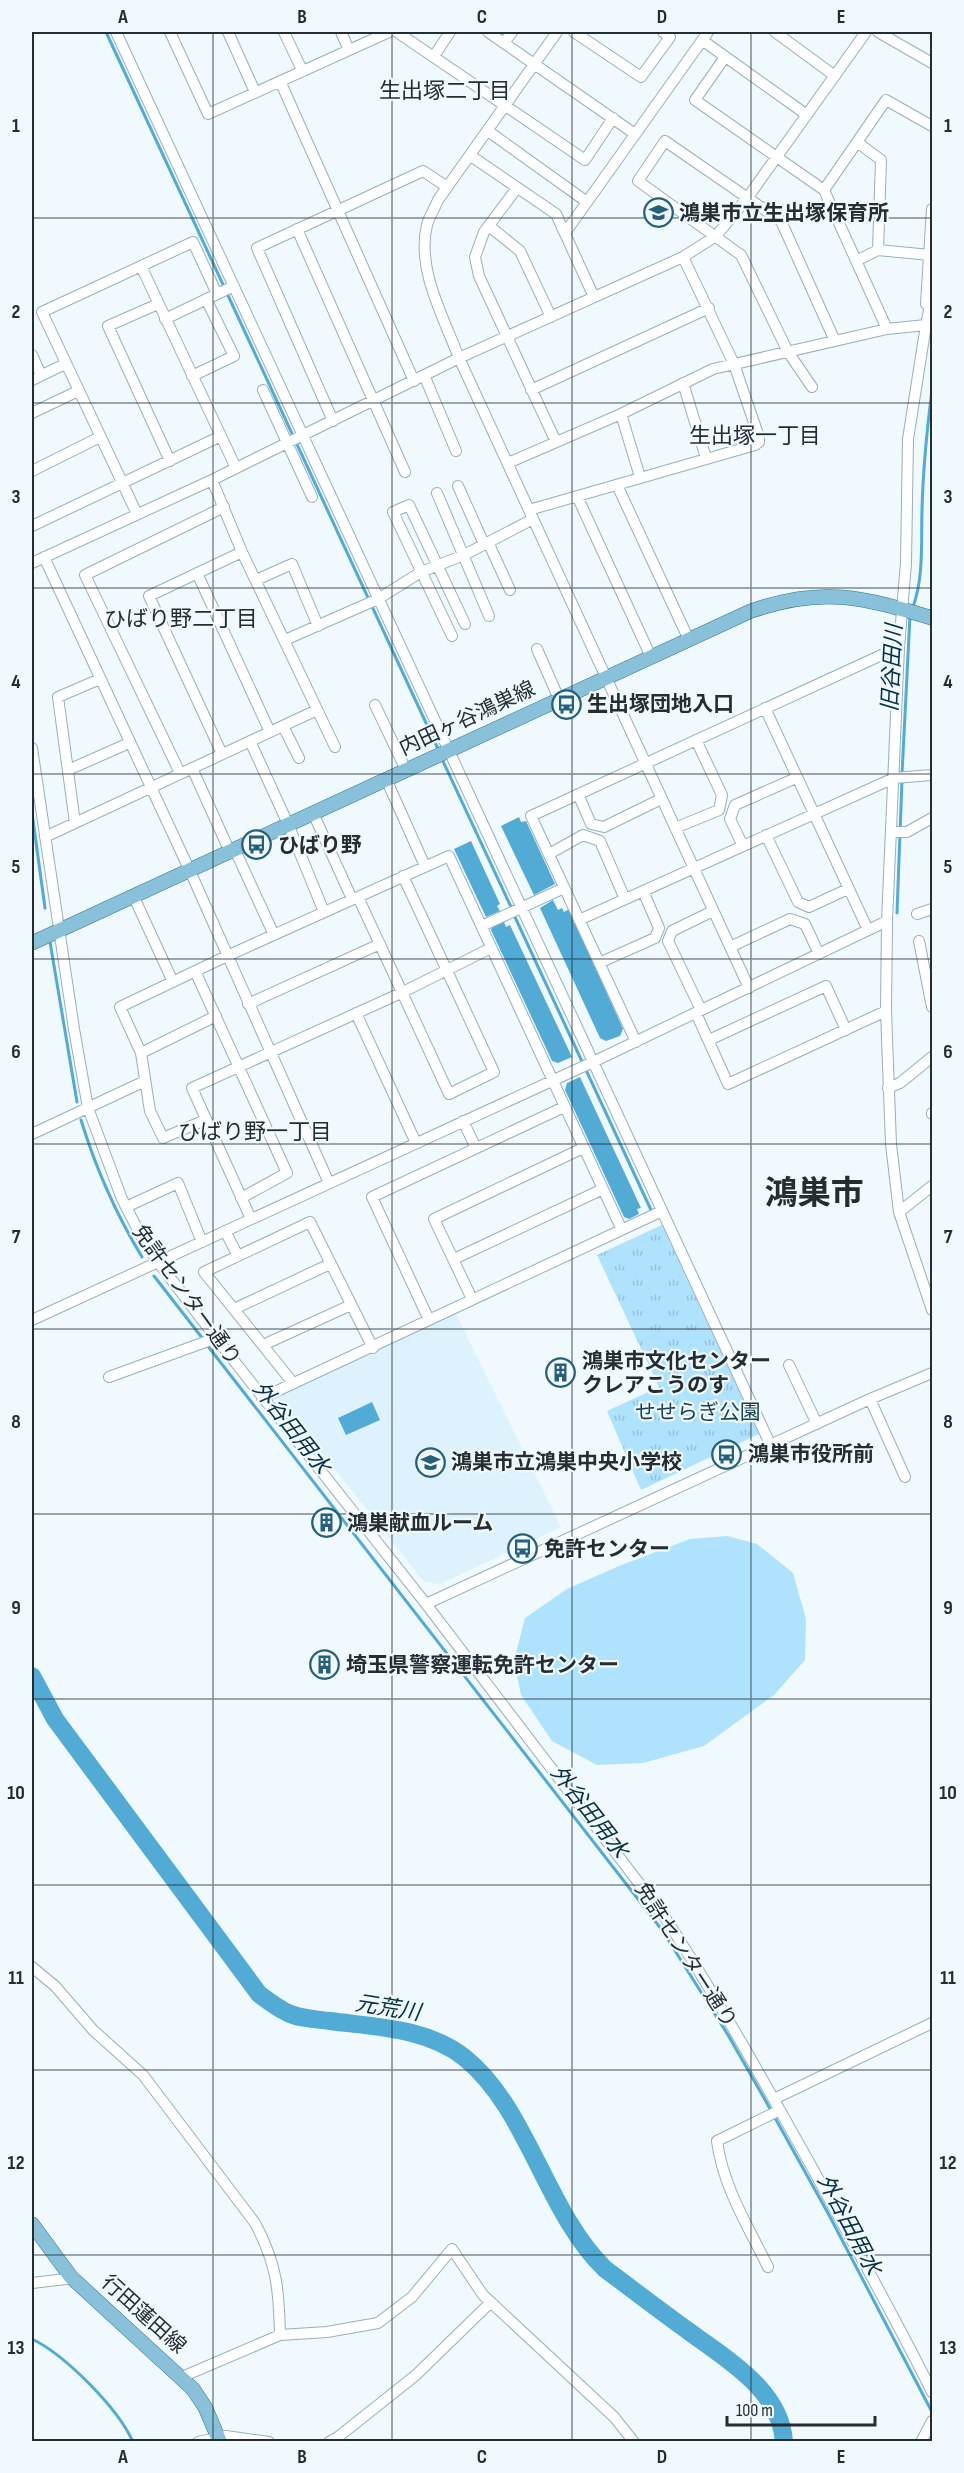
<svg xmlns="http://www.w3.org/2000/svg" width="964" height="2473" font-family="'Sofia Sans Condensed','Noto Sans JP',sans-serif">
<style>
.built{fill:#def2fd}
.grass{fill:#aee2fd}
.park{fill:url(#park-tufts)}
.water{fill:#52abd4}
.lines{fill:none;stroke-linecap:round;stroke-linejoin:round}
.stream{stroke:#52abd4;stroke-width:3}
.river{stroke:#52abd4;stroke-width:18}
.minor-casing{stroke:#97afbd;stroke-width:12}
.major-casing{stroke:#32738f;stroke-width:15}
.minor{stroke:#fff;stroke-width:10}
.major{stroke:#89c1da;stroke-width:14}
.grid{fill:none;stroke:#232d32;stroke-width:1.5;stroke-opacity:0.55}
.labels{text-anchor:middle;stroke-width:4.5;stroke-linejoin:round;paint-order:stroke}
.poi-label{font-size:21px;font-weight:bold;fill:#232d32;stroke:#eff9fe;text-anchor:start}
.street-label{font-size:21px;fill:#232d32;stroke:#eff9fe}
.park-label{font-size:21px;fill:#183f51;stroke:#eff9fe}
.neighbourhood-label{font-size:22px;fill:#232d32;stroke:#eff9fe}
.water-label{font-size:22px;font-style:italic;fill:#062f41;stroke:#eff9fe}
.town-label{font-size:33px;font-weight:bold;fill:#232d32;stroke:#eff9fe}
.neatline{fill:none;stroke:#232d32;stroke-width:2}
.grid-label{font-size:20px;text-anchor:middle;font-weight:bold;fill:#232d32}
</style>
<defs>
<pattern id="park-tufts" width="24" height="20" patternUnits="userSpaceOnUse" patternTransform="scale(1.5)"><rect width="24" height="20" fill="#aee2fd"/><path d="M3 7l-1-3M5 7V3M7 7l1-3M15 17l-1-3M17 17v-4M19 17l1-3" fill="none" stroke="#95c2d9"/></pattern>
</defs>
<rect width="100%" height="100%" fill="#eff9fe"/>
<!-- built -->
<path class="built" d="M456 1314 561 1527 440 1584 424 1582 278 1397Z"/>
<!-- grass -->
<path class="grass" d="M727 1536 757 1544 793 1573 806 1619 805 1660 774 1695 704 1746 643 1763 597 1765 552 1741 521 1695 514 1661 525 1618 567 1589 619 1566 690 1539Z"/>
<!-- park -->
<path class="park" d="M662 1225 759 1434 641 1490 607 1411 659 1387 597 1255Z"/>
<!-- water -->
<path class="water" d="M519 817 521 822 526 821 555 884 534 895 501 826Z
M471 841 500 904 497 906 500 911 486 917 454 849Z
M553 900 558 910 562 908 564 912 569 909 623 1029 620 1036 606 1041 600 1038 540 908Z
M504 922 506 927 510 925 572 1057 558 1063 552 1061 491 930 492 927Z
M580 1077 641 1208 637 1209 639 1214 629 1219 624 1217 565 1090 567 1083Z
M372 1402 380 1420 346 1435 338 1418Z"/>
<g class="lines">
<!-- stream -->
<path class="stream" d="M106 32 439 751
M913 607C924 576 921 542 922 510 923 470 927 429 932 390
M441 757 512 909
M902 774 910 616
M32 813 45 908
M897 913 902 780
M514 915 651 1210
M50 942 77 1102
M81 1120C96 1169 116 1214 142 1257
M154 1276 203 1339
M207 1345 662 1930 728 2035 764 2098 829 2215 932 2412
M32 2339C65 2355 118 2408 133 2442"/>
<!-- river -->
<path class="river" d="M32 1676 55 1719 259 1994C267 2000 276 2007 286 2012 299 2019 315 2019 330 2021 375 2027 428 2028 465 2058 528 2109 546 2212 605 2269 632 2289 659 2310 687 2330 724 2358 781 2389 784 2442"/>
<defs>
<path id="minor" d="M116 32 771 1446
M170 32 208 114 389 32
M228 32 255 92
M284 32 302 70
M341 32 349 50
M397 32 585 160 613 118
M488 32 635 134
M557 32 438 200C435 208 429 217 427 225 416 269 444 318 459 358L749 988
M574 32 641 77 670 37 663 32
M775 32 835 76
M878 32 932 63
M702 40 807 115
M504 43 512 32
M434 56 450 32
M725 57 695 100 824 190 887 329
M280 81 414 381
M488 131 587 202
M857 142 881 160 878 250
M471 156 556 214 594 297
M517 188 484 232 475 257 479 276 556 442
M824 190 886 100 932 126
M489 226 520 251 551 317
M297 229 405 472
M565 233 708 32
M856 261 878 250 930 255
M141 266 236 468
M932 296 926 325 908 439 906 563 899 647 887 921 886 1011 891 1144 899 1212 932 1310
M158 304 108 326 170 461
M926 304 932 209
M165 319 234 286
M32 355 41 375
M424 375 456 451
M192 376 234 356 206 299
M32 380 65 364
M683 383 706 458
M812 387 788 352 741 255 638 181 665 141 781 221 835 341
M263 390 312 497
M531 390 709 308
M32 413 78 391
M621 414 640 477
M333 421 257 248 423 171 447 187
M508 463 621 414 713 369 887 329 926 325
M32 471 100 437
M212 480 242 552 335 747
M617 485 689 640
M458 486 484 544
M437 493 489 616
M577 496 651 657
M529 510 755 445 759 442V437L734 364 683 257
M137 514 42 312 193 242 217 294
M32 526 221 436
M488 542 510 590
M44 557 190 871 329 1183
M32 563 212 480 459 358 683 257 716 236 748 197 866 32
M197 573 270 732
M256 580 292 564 318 626
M452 636 393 512 409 505 465 624
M285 640 378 599 421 572 464 555 533 519
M537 649 559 699
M375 705 406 770
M765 708 868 930
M283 726 299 758
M250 741 288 824 324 912
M32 748 74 1029 88 1108 122 1199 141 1236 158 1262 216 1338 426 1604 664 1916C718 1999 766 2085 814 2171 854 2245 895 2317 932 2392
M222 754 149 596 242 552
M192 768 230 852
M68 770 129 743
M180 773 85 575 224 507
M386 779 425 866
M578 794 591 824 604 827 661 799
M313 813 352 899
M75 823 58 697 100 679
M675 828 719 810 722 795 696 740
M892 832H907L932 818
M766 835 798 902 809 907 848 889
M45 837 317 710
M743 846 730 819 735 805 796 778
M235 850 274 935
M549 854 583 835 600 841 625 899
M133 895 173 982
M358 897 449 1094 494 1072 403 876
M917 914 932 909
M579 920 894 778 932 775
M482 926 564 888
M919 941 932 1007
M730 947 790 919 805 924 819 954
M599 963 655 938 659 928 643 891
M195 971 287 1173 241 1198
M248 1004 380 944
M701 1010 668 941 672 931 713 911
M356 1013 416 1143
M696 1013 728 1084 886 1011
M709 1040 826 986 846 1030
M636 1042 531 816 899 647
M141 1053 216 1016
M888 1088 900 1083 932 1057
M932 1113V1114
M205 1120 163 1138 150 1111 141 1053 120 1007 227 956 449 856 621 1228
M463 1121 476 1148
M32 1134 145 1081
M126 1207 178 1183 202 1242
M899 1212 932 1186
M251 1219 192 1088 401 993 491 948
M225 1231 238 1256
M454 1259 603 1189
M472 1299 434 1219 583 1148
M234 1309 330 1264
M32 1320 593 1062 887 921
M429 1320 372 1197 564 1107
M263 1345 351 1305
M789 1365 817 1424
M109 1377 216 1338
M293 1383 204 1272 310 1222 373 1348
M262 1398 662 1211
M870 1399 905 1477
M426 1604 870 1399 932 1373
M32 1967 55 1986 93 2030 143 2075 255 2223C277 2264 279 2290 280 2335
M774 2099 932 2023
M768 2267C748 2226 723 2187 717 2141L780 2110
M32 2283 66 2279 71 2277
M182 2377 280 2335 327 2332 378 2323 412 2297 452 2249 483 2295 614 2417 634 2442
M198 2442 226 2436 269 2442
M329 2442 338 2437 416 2375 491 2302
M921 2442 932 2421"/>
<path id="major" d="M32 943 751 611C823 586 862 597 932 618
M32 2224 71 2277 193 2389 205 2407 220 2442"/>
</defs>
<!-- minor casing -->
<use href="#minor" class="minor-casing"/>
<!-- major casing -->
<use href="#major" class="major-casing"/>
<!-- minor -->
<use href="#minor" class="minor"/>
<!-- major -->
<use href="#major" class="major"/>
</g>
<!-- grid -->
<path class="grid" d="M213 32V2442M392 32V2442M572 32V2442M751 32V2442M32 218H932M32 403H932M32 588H932M32 774H932M32 959H932M32 1144H932M32 1329H932M32 1514H932M32 1699H932M32 1885H932M32 2070H932M32 2255H932"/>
<!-- icons -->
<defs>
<symbol id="school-ring" viewBox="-11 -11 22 22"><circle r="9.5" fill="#eff9fe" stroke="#265f79" stroke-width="1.5"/><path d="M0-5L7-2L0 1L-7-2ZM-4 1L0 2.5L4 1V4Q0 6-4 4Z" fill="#265f79"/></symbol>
<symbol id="bus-ring" viewBox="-11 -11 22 22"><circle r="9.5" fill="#eff9fe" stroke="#265f79" stroke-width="1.5"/><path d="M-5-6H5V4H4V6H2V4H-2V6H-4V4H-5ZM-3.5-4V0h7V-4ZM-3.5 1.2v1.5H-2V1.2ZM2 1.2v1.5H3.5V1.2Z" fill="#265f79"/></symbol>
<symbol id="building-ring" viewBox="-11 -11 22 22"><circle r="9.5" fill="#eff9fe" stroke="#265f79" stroke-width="1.5"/><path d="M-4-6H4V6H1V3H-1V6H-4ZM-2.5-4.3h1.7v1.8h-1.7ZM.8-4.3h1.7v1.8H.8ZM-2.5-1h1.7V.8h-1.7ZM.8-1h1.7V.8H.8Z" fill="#265f79"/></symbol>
</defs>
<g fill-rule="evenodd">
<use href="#school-ring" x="642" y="196" width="33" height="33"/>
<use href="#bus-ring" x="550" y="688" width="33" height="33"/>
<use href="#bus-ring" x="240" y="828" width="33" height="33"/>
<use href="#building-ring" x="544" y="1356" width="33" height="33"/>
<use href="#bus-ring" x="710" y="1438" width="33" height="33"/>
<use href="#school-ring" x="414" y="1446" width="33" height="33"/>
<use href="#building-ring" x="310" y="1506" width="33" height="33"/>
<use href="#bus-ring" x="506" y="1532" width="33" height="33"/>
<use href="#building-ring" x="308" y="1648" width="33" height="33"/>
</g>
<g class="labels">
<!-- poi labels -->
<g class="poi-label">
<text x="679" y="220">鴻巣市立生出塚保育所</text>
<text x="587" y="711">生出塚団地入口</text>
<text x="278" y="852">ひばり野</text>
<text x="582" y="1368">鴻巣市文化センター<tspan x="582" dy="24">クレアこうのす</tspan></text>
<text x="748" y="1461">鴻巣市役所前</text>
<text x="451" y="1469">鴻巣市立鴻巣中央小学校</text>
<text x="347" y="1530">鴻巣献血ルーム</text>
<text x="544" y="1556">免許センター</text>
<text x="346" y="1672">埼玉県警察運転免許センター</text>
</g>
<!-- street labels -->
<g class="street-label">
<text transform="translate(467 718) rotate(-25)" y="7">内田ヶ谷鴻巣線</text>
<text transform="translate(187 1295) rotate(54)" y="7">免許センター通り</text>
<text transform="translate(686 1955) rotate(57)" y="7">免許センター通り</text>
<text transform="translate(144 2314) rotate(42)" y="7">行田蓮田線</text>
</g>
<!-- park labels -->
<g class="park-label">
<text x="698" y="1419">せせらぎ公園</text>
</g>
<!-- neighbourhood labels -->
<g class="neighbourhood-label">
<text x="445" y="98">生出塚二丁目</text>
<text x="755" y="443">生出塚一丁目</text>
<text x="181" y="626">ひばり野二丁目</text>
<text x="255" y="1139">ひばり野一丁目</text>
</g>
<!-- water labels -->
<g class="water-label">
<text transform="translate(891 668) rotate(-87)" y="8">旧谷田川</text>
<text transform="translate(292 1427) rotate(52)" y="8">外谷田用水</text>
<text transform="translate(590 1811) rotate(52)" y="8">外谷田用水</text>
<text transform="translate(388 2007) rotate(9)" y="8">元荒川</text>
<text transform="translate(850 2224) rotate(62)" y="8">外谷田用水</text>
</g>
<!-- town labels -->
<g class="town-label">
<text x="814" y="1204">鴻巣市</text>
</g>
</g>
<!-- border -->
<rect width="964" height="2473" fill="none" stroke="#eff9fe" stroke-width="66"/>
<!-- scale -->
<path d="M727 2416v9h148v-9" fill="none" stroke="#232d32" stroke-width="3"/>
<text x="736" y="2416" font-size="18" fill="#232d32" stroke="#eff9fe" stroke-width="4.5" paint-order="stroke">100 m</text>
<rect x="33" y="33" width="898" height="2407" class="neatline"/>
<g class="grid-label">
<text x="123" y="23">A</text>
<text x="302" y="23">B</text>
<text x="482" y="23">C</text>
<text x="662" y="23">D</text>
<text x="841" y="23">E</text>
<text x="16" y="132">1</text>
<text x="948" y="132">1</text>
<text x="16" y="318">2</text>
<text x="948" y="318">2</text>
<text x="16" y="503">3</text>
<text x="948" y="503">3</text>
<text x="16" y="688">4</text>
<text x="948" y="688">4</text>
<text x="16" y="873">5</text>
<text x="948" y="873">5</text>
<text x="16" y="1058">6</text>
<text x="948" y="1058">6</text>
<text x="16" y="1243">7</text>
<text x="948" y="1243">7</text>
<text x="16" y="1428">8</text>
<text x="948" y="1428">8</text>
<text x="16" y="1614">9</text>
<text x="948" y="1614">9</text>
<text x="16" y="1799">10</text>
<text x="948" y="1799">10</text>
<text x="16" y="1984">11</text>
<text x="948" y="1984">11</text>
<text x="16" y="2169">12</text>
<text x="948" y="2169">12</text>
<text x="16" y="2354">13</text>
<text x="948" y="2354">13</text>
<text x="123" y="2463">A</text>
<text x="302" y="2463">B</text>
<text x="482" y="2463">C</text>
<text x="662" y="2463">D</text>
<text x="841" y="2463">E</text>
</g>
</svg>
